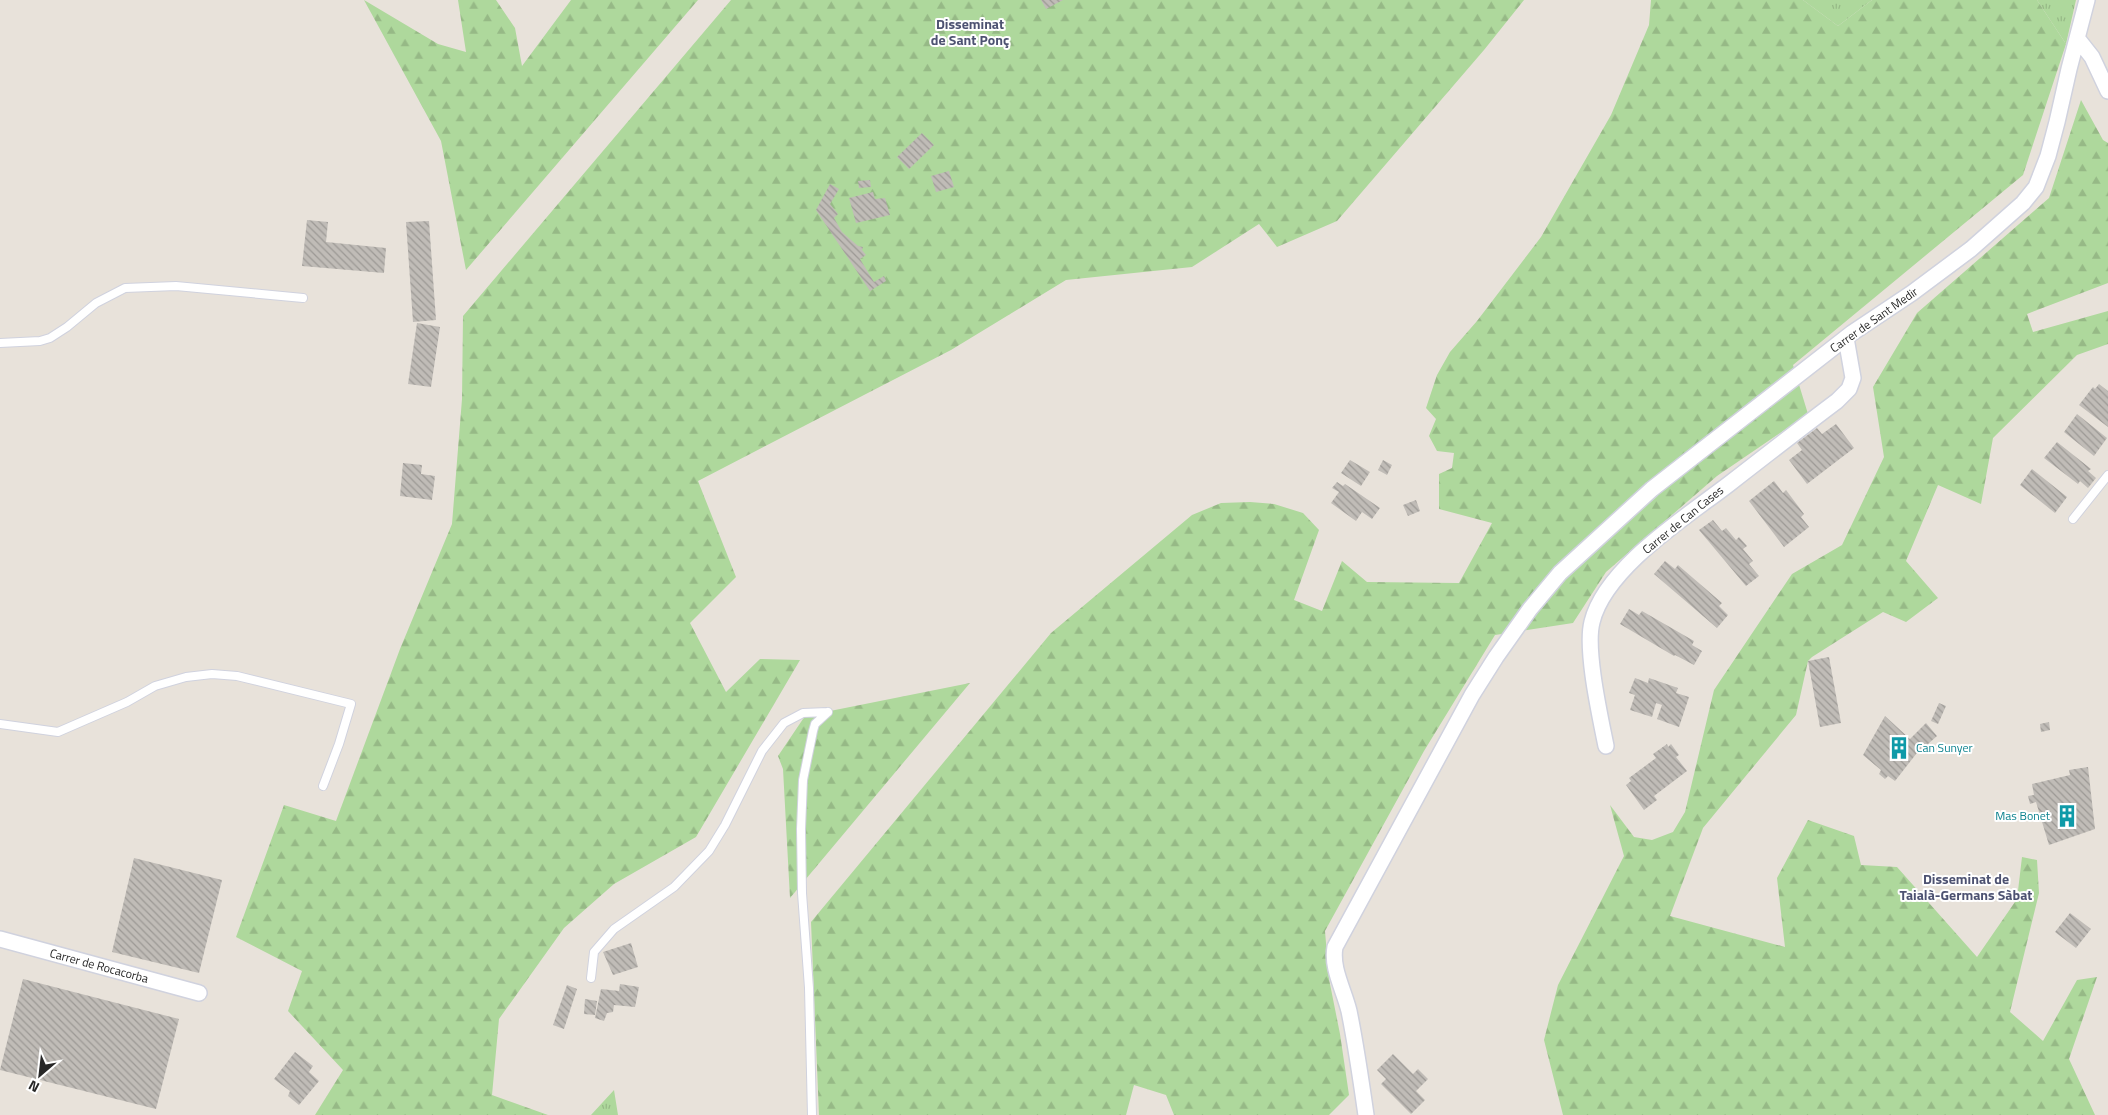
<svg xmlns="http://www.w3.org/2000/svg" width="2108" height="1115" font-family="'Titillium Web',sans-serif">
<style>
.grass{fill:url(#grass-tufts)}
.forest{fill:url(#forest-firs)}
.building{fill:url(#building-back-hatch)}
.lines{fill:none;stroke-linecap:round;stroke-linejoin:round}
.service-casing{stroke:#d0d2de;stroke-width:10}
.minor-casing{stroke:#d0d2de;stroke-width:18}
.service{stroke:#fff;stroke-width:8}
.minor{stroke:#fff;stroke-width:15}
.labels{text-anchor:middle;stroke-width:4;stroke-linejoin:round;paint-order:stroke}
.street-label{font-size:12px;fill:#272727;stroke:#fff}
.culture-label{font-size:12px;fill:#0d838f;stroke:#fff;text-anchor:start}
.neighbourhood-label{font-size:14px;font-weight:bold;fill:#4d5271;stroke:#fff}
</style>
<defs>
<pattern id="grass-tufts" width="24" height="20" patternUnits="userSpaceOnUse" patternTransform="scale(1.25)"><rect width="24" height="20" fill="#aed89c"/><path d="M3 7l-1-3M5 7V3M7 7l1-3M15 17l-1-3M17 17v-4M19 17l1-3" fill="none" stroke="#96b986"/></pattern>
<pattern id="forest-firs" width="22" height="20" patternUnits="userSpaceOnUse" patternTransform="scale(1.25)"><rect width="22" height="20" fill="#aed89c"/><path d="M5 1l3.5 6h-7zM16 11l3.5 6h-7z" fill="#96b986"/></pattern>
<pattern id="building-back-hatch" width="6" height="6" patternUnits="userSpaceOnUse" patternTransform="scale(1.25)"><rect width="6" height="6" fill="#c0bcb7"/><path d="M-1 5l2 2M0 0l6 6M5-1l2 2" fill="none" stroke="#9c9995"/></pattern>
</defs>
<rect width="100%" height="100%" fill="#e8e2da"/>
<!-- grass -->
<path class="grass" d="M1803 0H1872L1838 26Z
M2037 0H2076L2066 44Z
M614 1090 618 1115H591Z"/>
<!-- forest -->
<path class="forest" d="M364 0 438 44 466 52 458 0H496L515 28 522 66 571 0H698L466 270 441 141Z
M731 0H1524L1484 50 1337 221 1277 247 1259 224 1192 267 1066 280 951 350 698 481 736 577 690 623 726 692 760 659 800 660 696 837 614 884 564 928 499 1019 492 1095 548 1115H315L343 1070 288 1011 302 971 236 937 284 805 336 821 400 649 452 524 462 399 463 316Z
M1651 0H1803L1838 26 1872 0H2037L2066 44 2023 175 1793 365 1808 414 1717 476 1606 572 1573 623 1495 635 1424 751 1325 931 1329 979 1340 1034 1349 1095 1329 1115H1174L1166 1095 1134 1085 1126 1115H819L811 922 1051 633 1192 515 1221 503 1250 502 1274 504 1303 513 1319 530 1294 600 1322 611 1342 561 1367 582 1459 583 1492 523 1439 509V474L1452 468 1454 453 1437 451 1429 436 1436 419 1426 408 1437 375 1450 352 1477 321 1541 237 1611 115 1649 25Z
M2081 100 2103 140 2108 143V283L2027 314 2033 332 2108 311V344L2077 355 1993 438 1981 504 1938 485 1906 561 1938 598 1906 622 1883 612 1812 657 1808 661 1796 715 1703 828 1670 916 1785 947 1777 878 1808 820 1854 836 1861 865 1897 867 1977 957 2017 899 2022 857 2037 860 2039 893 2010 1012 2043 1041 2077 980 2097 977 2069 1059 2095 1115H1563L1544 1040 1558 985 1624 856 1610 805 1634 837 1652 840 1673 832 1685 812 1714 690 1792 574 1842 545 1884 457 1873 387 1917 313 2049 198Z
M970 683 790 898 783 769 778 756 805 716Z"/>
<!-- building -->
<path class="building" d="M1041 0H1063L1046 9Z
M922 133 934 145 909 169 897 157Z
M949 171 954 187 936 192 931 176Z
M870 180 871 187 859 188 858 181Z
M830 184 839 189 830 204 838 214 834 218 842 232 858 246 863 247 862 250 866 255 860 259 874 282 884 276 886 281 870 291 816 210Z
M873 192 875 199 885 198 890 215 856 223 849 198Z
M307 220 328 222 326 242 386 248 384 273 302 266Z
M429 221 436 320 413 322 406 222Z
M417 323 440 327 431 387 408 384Z
M2099 384 2108 391V427L2079 405 2093 387 2095 389Z
M2077 414 2107 438 2094 456 2064 432Z
M1836 424 1854 448 1807 484 1789 460 1802 450 1797 443 1817 428 1822 434Z
M2057 442 2091 469 2088 471 2096 478 2088 488 2080 481 2078 484 2044 458Z
M1350 460 1370 472 1361 486 1341 473Z
M1383 460 1392 465 1387 475 1378 470Z
M403 463 422 465 421 474 435 476 432 500 400 496Z
M2032 469 2067 497 2055 513 2020 485Z
M1774 481 1783 493 1786 490 1804 514 1801 517 1809 527 1784 547 1749 501Z
M1337 482 1343 486 1345 484 1380 508 1372 519 1362 512 1356 521 1331 503 1339 492 1332 488Z
M1416 500 1420 511 1408 516 1403 505Z
M1713 520 1722 531 1726 528 1736 540 1739 537 1747 546 1743 549 1753 561 1749 564 1759 576 1746 586 1699 530Z
M1665 561 1675 569 1678 565 1722 603 1719 606 1728 615 1717 628 1654 574Z
M1629 609 1639 615 1642 611 1694 641 1692 645 1702 651 1694 665 1675 655 1674 656 1620 624Z
M1829 657 1841 723 1820 727 1808 661Z
M1635 678 1648 683 1649 678 1678 688 1676 693 1689 697 1679 727 1657 719 1662 705 1656 703 1652 717 1630 710 1635 695 1629 693Z
M1939 703 1946 706 1938 724 1931 721Z
M1885 716 1910 739 1926 723 1937 736 1928 744 1931 748 1925 754 1920 749 1895 781 1888 776 1885 779 1879 774 1881 770 1863 755Z
M2049 722 2050 730 2041 732 2040 724Z
M1667 744 1668 747 1671 744 1679 755 1676 757 1687 771 1654 796 1657 800 1644 810 1626 785 1631 781 1629 778 1656 758 1653 754Z
M2088 767 2095 829 2049 845 2036 802 2030 804 2028 796 2034 795 2032 784 2070 775 2069 770Z
M134 858 222 880 199 973 112 952Z
M2070 913 2091 929 2076 948 2055 932Z
M631 943 638 967 613 975 603 952Z
M23 979 179 1019 156 1109 0 1070Z
M620 984 639 987 635 1007 614 1005 613 1012 607 1013 604 1021 595 1018 601 989 619 991Z
M567 985 577 989 564 1029 553 1025Z
M585 999 597 1001 595 1015 584 1014Z
M295 1052 313 1066 309 1072 319 1081 299 1105 288 1096 290 1091 274 1079Z
M1393 1054 1413 1074 1418 1069 1428 1079 1416 1091 1425 1100 1411 1114 1381 1084 1386 1079 1377 1070Z"/>
<g class="lines">
<defs>
<path id="service" d="M0 343 40 341 50 338 67 327 96 303 125 288 176 286 303 298
M2073 519 2108 475
M0 724 58 732 127 702 155 686 186 677 212 674 237 676 351 704 339 744 323 786
M591 978 594 952 614 929 674 887 709 851 725 825 762 751 784 723 803 713 828 712
M812 1115 809 988 802 893 801 829 803 780 813 731 815 724 828 712"/>
<path id="minor" d="M2077 38 2092 57 2108 91
M1606 746C1600 716 1585 649 1592 622 1605 568 1686 517 1729 484 1765 456 1801 428 1837 401L1849 389 1853 378 1846 338
M0 939 199 993
M1366 1115C1361 1080 1356 1045 1349 1011 1344 990 1331 968 1335 947L1472 695 1496 657 1530 609 1560 573 1652 489 1852 333 1912 293 1971 249 2023 203 2036 187 2048 156 2057 122 2069 69 2087 0"/>
</defs>
<!-- service casing -->
<use href="#service" class="service-casing"/>
<!-- minor casing -->
<use href="#minor" class="minor-casing"/>
<!-- service -->
<use href="#service" class="service"/>
<!-- minor -->
<use href="#minor" class="minor"/>
</g>
<!-- icons -->
<defs>
<symbol id="building-bare" viewBox="-9 -9 18 18"><path d="M-4-6H4V6H1V3H-1V6H-4ZM-2.5-4.3h1.7v1.8h-1.7ZM.8-4.3h1.7v1.8H.8ZM-2.5-1h1.7V.8h-1.7ZM.8-1h1.7V.8H.8Z" fill="#0f9aa8" stroke="#fff" stroke-width="2.5" paint-order="stroke"/></symbol>
</defs>
<g fill-rule="evenodd">
<use href="#building-bare" x="1883" y="732" width="32" height="32"/>
<use href="#building-bare" x="2051" y="800" width="32" height="32"/>
</g>
<g class="labels">
<!-- street labels -->
<g class="street-label">
<text transform="translate(1874 320) rotate(-35)" y="4">Carrer de Sant Medir</text>
<text transform="translate(1683 520) rotate(-39)" y="4">Carrer de Can Cases</text>
<text transform="translate(99 966) rotate(15)" y="4">Carrer de Rocacorba</text>
</g>
<!-- culture labels -->
<g class="culture-label">
<text x="1916" y="752">Can Sunyer</text>
<text x="2050" y="820" text-anchor="end">Mas Bonet</text>
</g>
<!-- neighbourhood labels -->
<g class="neighbourhood-label">
<text x="970" y="29">Disseminat<tspan x="970" dy="16">de Sant Ponç</tspan></text>
<text x="1966" y="884">Disseminat de<tspan x="1966" dy="16">Taialà-Germans Sàbat</tspan></text>
</g>
</g>
<!-- north arrow -->
<g transform="translate(40 1075) rotate(208)" stroke="#ffffff" stroke-width="4" paint-order="stroke">
<path d="M0-4L9 19L0 12L-9 19Z" fill="#272727"/>
<text y="-8" font-size="14" font-weight="bold" text-anchor="middle" fill="#272727">N</text>
</g>
</svg>
